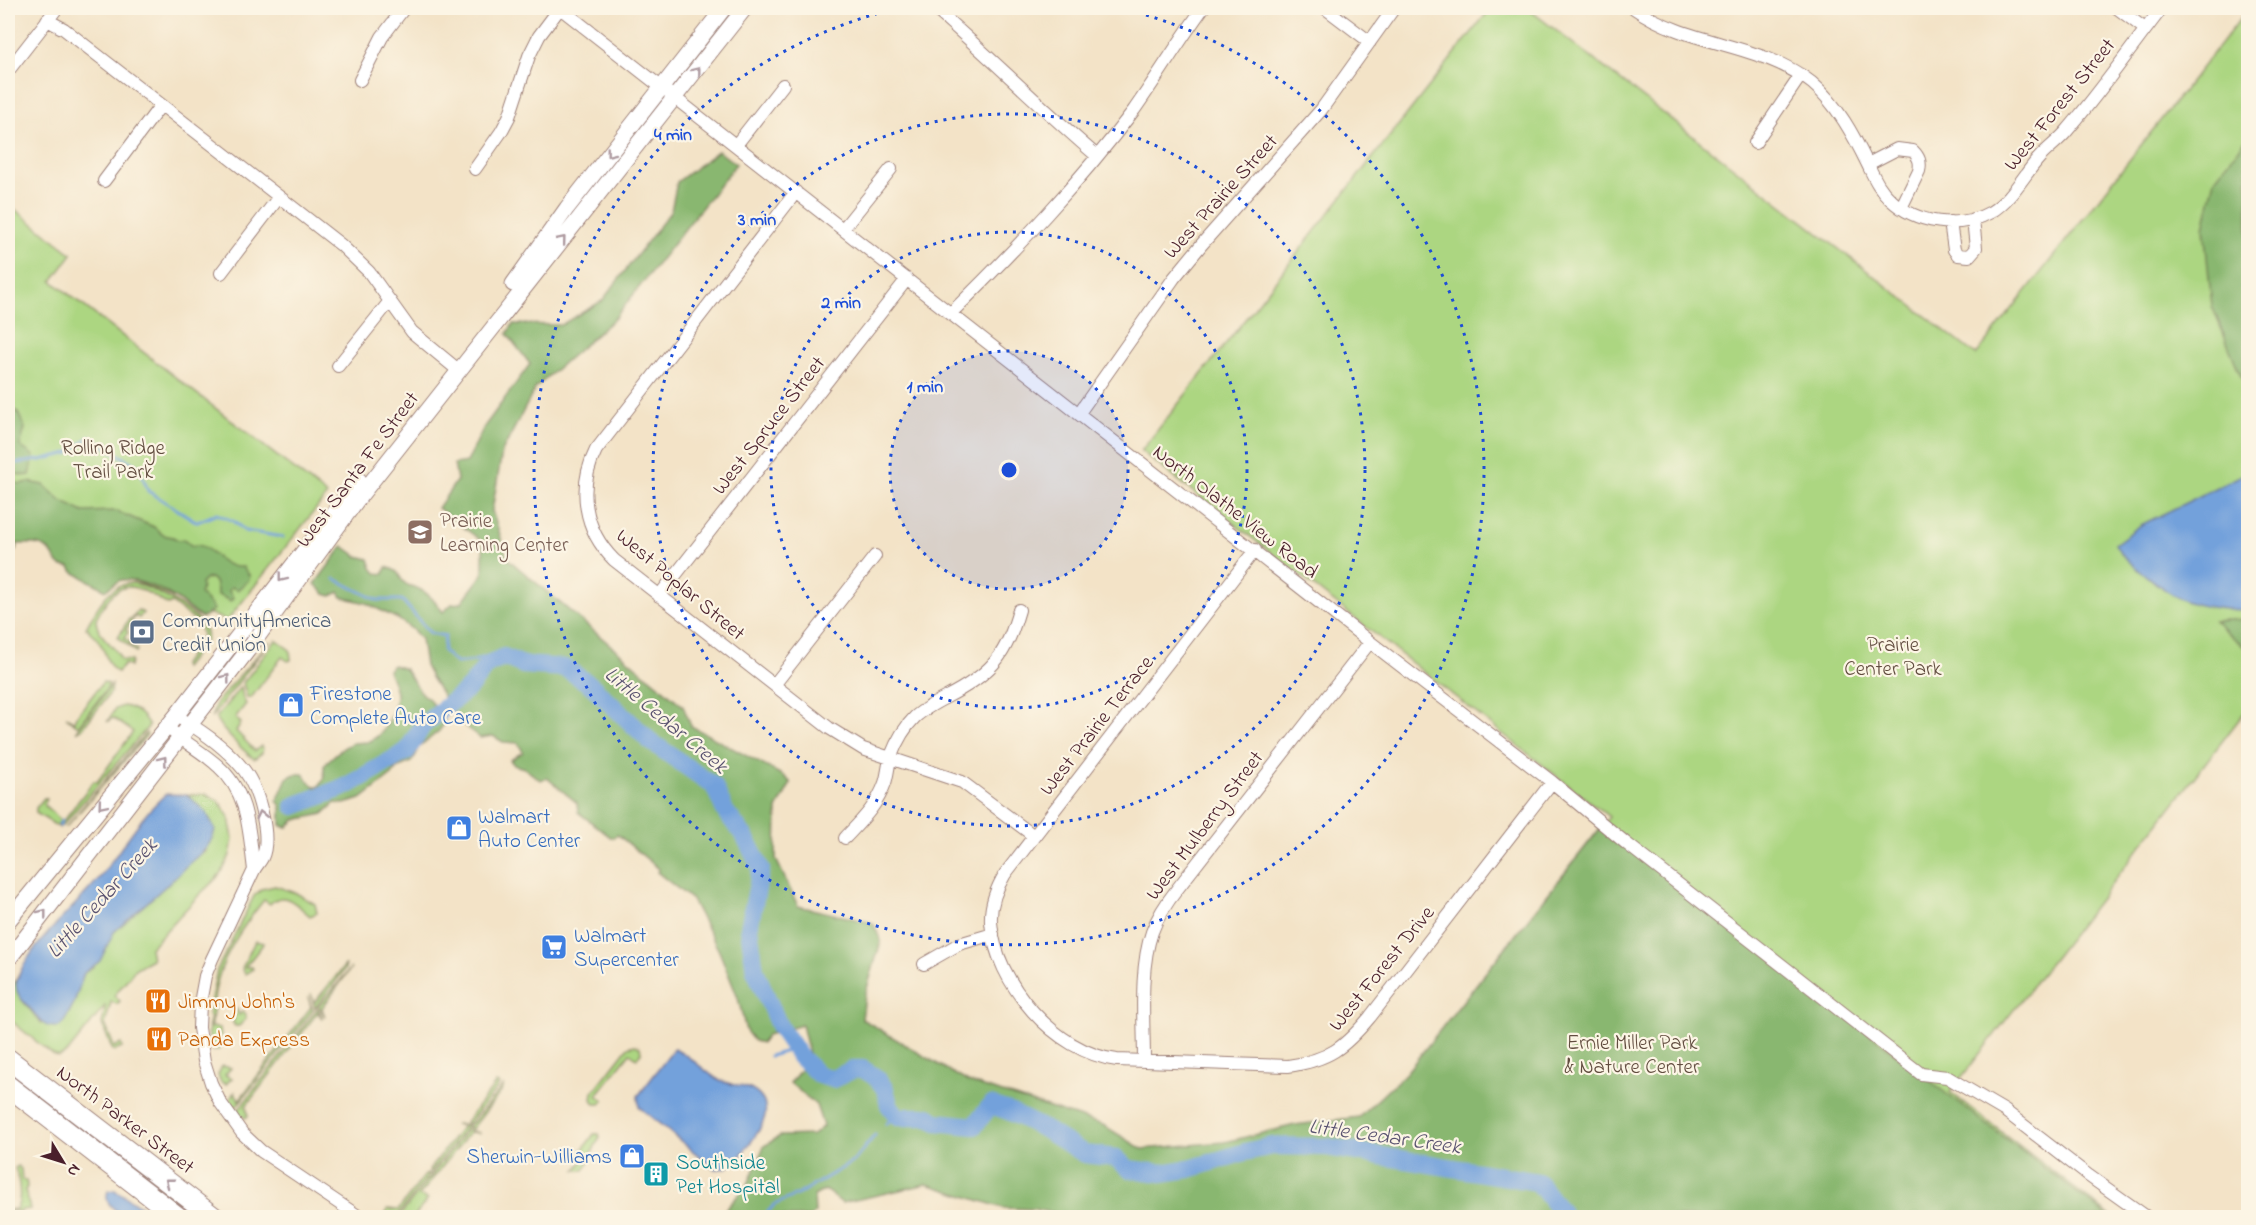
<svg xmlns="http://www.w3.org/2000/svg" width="2256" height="1225" font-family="'Indie Flower',sans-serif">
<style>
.green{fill:#acd681;stroke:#7b7a56;stroke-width:1.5}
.forest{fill:#89b76f;stroke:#6a6b4d;stroke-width:1.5}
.water{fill:#73a1db;stroke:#5e6083;stroke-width:1.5}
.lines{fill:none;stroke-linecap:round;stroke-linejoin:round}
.stream{stroke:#73a1db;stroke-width:3}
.river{stroke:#73a1db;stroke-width:18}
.minor-casing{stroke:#9e8179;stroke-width:14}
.tertiary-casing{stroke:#9e8179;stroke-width:17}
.trunk-casing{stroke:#9e8179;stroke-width:22}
.minor{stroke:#fff;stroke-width:12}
.tertiary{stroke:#fff;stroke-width:15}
.trunk{stroke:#fff;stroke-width:20}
.oneway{stroke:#ae9aa0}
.ring{fill:none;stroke:#1d4ed8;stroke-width:3;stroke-dasharray:3 6}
.labels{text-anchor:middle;stroke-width:4.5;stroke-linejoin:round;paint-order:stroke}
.street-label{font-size:21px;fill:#4a1f2b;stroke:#fcf5e5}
.park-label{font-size:21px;fill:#624d40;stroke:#fcf5e5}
.education-label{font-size:21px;fill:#785e54;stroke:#fcf5e5;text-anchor:start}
.service-label{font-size:21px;fill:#4e5e75;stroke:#fcf5e5;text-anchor:start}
.shop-label{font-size:21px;fill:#366cbe;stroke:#fcf5e5;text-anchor:start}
.food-label{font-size:21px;fill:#c56008;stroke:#fcf5e5;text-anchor:start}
.culture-label{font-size:21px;fill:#0d838f;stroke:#fcf5e5;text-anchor:start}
.water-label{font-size:22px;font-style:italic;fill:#5a5371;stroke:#fcf5e5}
.centre{fill:#1d4ed8;stroke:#fcf5e5;stroke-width:3}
.ring-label{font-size:18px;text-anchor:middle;font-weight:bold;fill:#1d4ed8;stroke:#fcf5e5;stroke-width:4.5;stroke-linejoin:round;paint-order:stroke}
</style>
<rect width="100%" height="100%" fill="#fcf5e5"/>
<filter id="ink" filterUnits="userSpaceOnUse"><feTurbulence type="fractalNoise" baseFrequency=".0167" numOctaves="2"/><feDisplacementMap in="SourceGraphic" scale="12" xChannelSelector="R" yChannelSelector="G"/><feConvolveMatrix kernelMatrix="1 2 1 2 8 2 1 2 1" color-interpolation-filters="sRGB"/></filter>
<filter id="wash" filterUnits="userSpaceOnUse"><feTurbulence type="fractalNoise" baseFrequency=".008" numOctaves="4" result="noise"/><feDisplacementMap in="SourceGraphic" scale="24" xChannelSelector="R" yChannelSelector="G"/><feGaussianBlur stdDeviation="1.35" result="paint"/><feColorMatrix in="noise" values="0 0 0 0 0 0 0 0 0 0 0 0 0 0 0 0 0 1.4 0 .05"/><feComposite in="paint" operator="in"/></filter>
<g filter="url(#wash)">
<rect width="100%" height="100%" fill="#f3e3c7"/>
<!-- green -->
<path class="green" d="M1491 8H1527L1976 355 2248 9V708L1950 1092 2112 1217H1292L1609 817 1141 451Z
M8 204 72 254 52 281 327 495 227 621 16 529 8 523Z
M133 583C152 587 213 618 206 640L184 668 182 666 202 637 200 625 172 603 168 605C145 591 125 574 106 602 102 608 98 613 96 619 96 637 117 646 121 660L131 661 130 667 125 664 117 672C105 664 107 652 99 642 97 637 92 634 89 631V629L86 628C96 610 108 583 133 583Z
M138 610 143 613 139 618 135 616 126 630 128 632 124 638 130 642 129 644 137 650 136 652 118 637 129 619H131Z
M276 640 290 650 291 660 288 661 282 657 251 698 247 697 243 683Z
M270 641 211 718 216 703Z
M103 682 109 684 106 690 78 726 66 717 75 722V718Z
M112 684 111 692 82 729 76 732Z
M241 686 243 698 246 704 235 718 241 723 236 731 255 751 261 746 263 748 262 753 254 759C244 751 219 728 216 718Z
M123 706C134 707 145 716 149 726L62 826 61 824 63 821 94 781 97 782 133 732 113 718 107 722 115 709Z
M146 733 147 735 65 828Z
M205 794 219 801 229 817 233 839 230 855 224 868 216 879 200 894 150 948 152 959 136 968 114 996 120 1001 117 1004 111 1002 105 1024 114 1047 121 1044 122 1048 115 1051 112 1049 102 1024 105 1006 68 1052 59 1057 53 1055 10 1020C0 1003 13 984 23 969L17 982 22 1000 41 1023 64 1022 74 1003 84 973 93 967 114 932 179 874 187 863 206 851 193 803 187 795Z
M44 798 47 799 44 805 61 820 57 825 60 828 36 813V808Z
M275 886 296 893 315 904 317 913 310 916C298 906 284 889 270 904L264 900C242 927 222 956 215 991 213 1002 214 1018 210 1027L220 1028 222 1045 218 1050 213 1051C208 1043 207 1025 211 1018L208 1015 217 970 254 896 262 889Z
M255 941 264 943 245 967H252L253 969 245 974 242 968Z
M346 964 345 969 315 1008 311 994 314 1003Z
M351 968 322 1008 325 1017 319 1006Z
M308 997 313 1010 235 1108 230 1101 231 1097 235 1092 239 1100 311 1007Z
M318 1008 323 1020 318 1012 246 1106 248 1116 245 1118 237 1111 240 1108Z
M235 1009H237L239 1015 243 1011 246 1019 239 1026H235L233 1023Z
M635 1045 640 1047 641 1053 637 1058 630 1053 597 1095 604 1101 600 1104H595L592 1099 593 1092 628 1047Z
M222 1066 231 1068 225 1075 232 1078 226 1084 221 1082 218 1075Z
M496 1083 499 1084 497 1088 469 1123H465Z
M503 1086V1089L472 1129 468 1128Z
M455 1124 468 1125 398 1215 396 1217H387L386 1213 388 1209 398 1210 425 1175 430 1173 429 1170 463 1126Z
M467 1130 480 1133 470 1132 419 1196 428 1199 414 1217H399Z
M594 1134H599L600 1137C592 1148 592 1160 584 1170H576L585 1158 578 1156Z
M18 1166 21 1169 22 1180H26L27 1187 25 1190 30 1209 22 1210 20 1213 17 1211H11L8 1214V1210L16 1209C23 1200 18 1176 15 1168Z"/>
<!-- forest -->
<path class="forest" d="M2248 137V393L2212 306 2204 228 2215 179Z
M718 151 736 164 615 318 536 387 502 452 492 511 508 559 683 706 691 726 784 776 791 783 777 809 776 859 798 906 873 923 881 941 865 995 862 1019 968 1082 1103 1125 1142 1149 1225 1142 1295 1125 1359 1117 1406 1073 1603 825 1948 1095 2109 1217 1117 1218 1087 1213 1060 1214 1034 1209 1003 1208 927 1184 842 1203 825 1190 814 1196 815 1213 810 1217H719L748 1184 764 1146 780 1136 813 1135 823 1126 816 1105 790 1083 810 1058 802 1025 767 1035 762 1043 754 1041 746 1031 738 998 719 951 692 900 657 872 659 869 618 835 612 838 578 812 577 803 547 778 540 780 524 768 514 765 510 760 523 752 518 743 503 742 493 736 480 738 459 721 432 679 425 666 421 639 413 630 398 619 366 603 342 597 339 592 331 596 325 594 315 584 343 546 357 556 369 559 372 568 376 573 384 574 386 567C404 572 396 577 406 584 410 587 415 586 419 589 430 594 436 603 443 612L452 604 461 603 483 574V542L438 508 457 480 454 464 467 462 484 427 530 364 507 334 513 324 561 325 602 301 671 211 677 182Z
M8 403 18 413 25 428 20 446 34 456 30 475C22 477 16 472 8 474Z
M8 479 20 484 29 482 44 485 61 501 83 512 116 511 154 527 163 535 173 537 178 540 184 539 192 546C208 539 220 571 243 567L250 576 248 581 237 590 232 587 230 588 229 591 233 598 231 601 218 595 215 582 211 578 206 579 201 584 202 587 200 594 214 609 202 618C191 612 182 602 172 596 162 589 134 578 122 580 116 581 111 587 106 590L73 572 70 567 61 566C56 562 55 559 52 554 44 541 29 544 17 544L16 550 8 556Z
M2248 619V650L2214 621Z
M393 665 405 669 422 694 429 699 443 718 445 723 439 731 418 748 416 755 411 762 397 768 392 775 361 799 344 804 335 803 323 814 295 820 287 828 281 825V806L277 801 287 778 295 774H303L314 787 319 786 324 779V766C330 758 342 747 353 743 357 742 362 743 367 742 383 738 395 713 396 697 397 688 391 679 388 670Z"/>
<!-- water -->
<path class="water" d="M2248 472V610C2228 610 2208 608 2188 602 2170 596 2123 561 2115 544L2141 525Z
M166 794 187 795 206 812 215 829C211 852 191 858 179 874L114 932 100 961 84 973 74 1003 64 1022 59 1027C45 1028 41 1023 33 1012 26 1003 13 995 17 981 26 947 78 905 100 877 121 850 140 816 166 794Z
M674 1049C692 1056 703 1071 719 1080 729 1085 741 1085 750 1089 779 1104 761 1130 747 1147 738 1160 731 1170 715 1169L639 1107 638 1096Z
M115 1190 145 1209 152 1217C146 1218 138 1218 132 1218 120 1216 102 1203 108 1191Z"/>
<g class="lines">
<!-- stream -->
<path class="stream" d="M8 464 41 460 69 453 90 437 139 467 148 491 197 522 217 514 233 521 245 531 283 537
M335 579 377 600H402L430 633 445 636 443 651 456 663 474 661 493 654 504 657
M60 826 59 825 62 820
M770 1056 794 1049
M886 1124 891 1119 898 1117
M768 1218 767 1213 774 1205 799 1194 854 1161 875 1135"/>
<!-- river -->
<path class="river" d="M294 806 347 786 407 751 423 725 469 688 487 665 504 657 523 665 565 668 591 685 650 741 714 786 725 811 745 837 761 869 749 928 755 970 780 1028 800 1057 819 1075 833 1079 854 1069H863L877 1078 885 1089 889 1105 898 1117H929L936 1122 974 1126 991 1105 1008 1111 1042 1128 1085 1154 1116 1158 1129 1169 1161 1173 1189 1169 1245 1152 1272 1146 1327 1147 1538 1182 1565 1218"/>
</g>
</g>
<g filter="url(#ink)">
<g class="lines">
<defs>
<path id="minor" d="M560 8 1370 642 1552 782 1627 844 1921 1074 1947 1077 2005 1111 2089 1176 2148 1218
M934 8C989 56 1041 108 1097 156
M1325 8 1370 42
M1634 8C1690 47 1760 42 1812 83 1837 104 1854 136 1868 165 1874 177 1879 189 1890 199 1916 224 1959 230 1991 212 2012 199 2023 176 2039 158 2047 149 2057 142 2065 133 2100 93 2130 49 2162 8
M2117 8 2145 29
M47 20 64 29 341 245 369 272 412 332 458 370
M8 71 57 8
M360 80 382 37 404 8
M1755 143 1801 75
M736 145 783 85
M1868 164 1897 149 1913 151C1919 157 1921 162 1919 171L1901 208
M475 169 501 132 509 117 529 56 539 36 560 8
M104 181 161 105
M796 192 596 450C577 488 584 530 614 560L829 728 863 749 962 782 1034 836
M1950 222 1954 250 1958 255 1969 256 1976 248 1973 219
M843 229 891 169
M221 273 279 197
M951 313C1016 249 1079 183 1134 110 1158 76 1179 41 1203 8
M338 366 390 301
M1079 413 1174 278 1202 244 1321 110 1394 8
M1255 550 1005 874C996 889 990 905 991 922 995 983 1056 1053 1117 1060L1288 1066C1329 1060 1344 1048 1370 1017L1552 782
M659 596 907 279
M774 685 875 556
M183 720C205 733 228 750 244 770 258 788 272 837 262 858 260 862 256 866 254 870L212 959 205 976 200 1003 199 1028 204 1061 211 1083 220 1102 242 1133 261 1151 361 1218
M173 732C187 744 204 753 218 766 249 793 249 832 254 870
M845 838C861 821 877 806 885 783 888 774 888 765 891 756 896 743 905 727 915 717 926 707 941 700 954 693 994 671 1007 653 1019 610
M924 964 959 944 993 934
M1144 1061C1144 1021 1139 969 1152 932 1158 915 1167 902 1178 888L1370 642"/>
<path id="tertiary" d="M513 284 567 208 724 8
M8 921 176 716 359 480
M8 960 248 650 357 500 745 8"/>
<path id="trunk" d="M8 1059 215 1218
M8 1086 179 1218"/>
</defs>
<!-- minor casing -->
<use href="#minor" class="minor-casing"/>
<!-- tertiary casing -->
<use href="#tertiary" class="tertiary-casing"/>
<!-- trunk casing -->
<use href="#trunk" class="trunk-casing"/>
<!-- minor -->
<use href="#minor" class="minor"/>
<!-- tertiary -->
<use href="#tertiary" class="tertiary"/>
<!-- trunk -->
<use href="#trunk" class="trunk"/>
</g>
<!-- one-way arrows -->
<defs><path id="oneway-chevron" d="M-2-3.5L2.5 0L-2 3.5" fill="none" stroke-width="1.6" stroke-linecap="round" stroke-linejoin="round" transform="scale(1.5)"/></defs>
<g class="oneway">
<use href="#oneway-chevron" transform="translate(697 71) rotate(-52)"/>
<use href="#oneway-chevron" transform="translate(610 153) rotate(128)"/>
<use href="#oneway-chevron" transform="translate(562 240) rotate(-50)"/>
<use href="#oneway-chevron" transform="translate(282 578) rotate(128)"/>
<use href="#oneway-chevron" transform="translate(226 678) rotate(-52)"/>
<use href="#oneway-chevron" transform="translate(163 760) rotate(-52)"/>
<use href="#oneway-chevron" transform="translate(102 805) rotate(130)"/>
<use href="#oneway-chevron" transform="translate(261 815) rotate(-103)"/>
<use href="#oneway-chevron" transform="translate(43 913) rotate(-52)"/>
<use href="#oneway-chevron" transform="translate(169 1182) rotate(-142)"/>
</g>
</g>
<!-- distance rings -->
<circle cx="1009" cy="470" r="119" fill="#1d4ed8" fill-opacity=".12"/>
<g class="ring">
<circle cx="1009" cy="470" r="119"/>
<circle cx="1009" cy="470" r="238"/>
<circle cx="1009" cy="470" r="356"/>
<path d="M1120 8A475 475 0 1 1 898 8"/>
</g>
<!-- icons -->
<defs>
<symbol id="school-square" viewBox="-11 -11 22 22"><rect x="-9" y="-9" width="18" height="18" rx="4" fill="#8d6e63" stroke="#fcf5e5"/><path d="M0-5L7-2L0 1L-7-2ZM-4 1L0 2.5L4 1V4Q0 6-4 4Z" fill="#fff"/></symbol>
<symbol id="bank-square" viewBox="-11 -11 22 22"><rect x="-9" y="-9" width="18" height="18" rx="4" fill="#5c6f8a" stroke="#fcf5e5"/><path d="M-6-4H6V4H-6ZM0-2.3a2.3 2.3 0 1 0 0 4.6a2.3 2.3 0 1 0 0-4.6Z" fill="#fff"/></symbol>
<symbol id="shop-square" viewBox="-11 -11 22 22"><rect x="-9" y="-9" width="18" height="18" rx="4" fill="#3f7fe0" stroke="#fcf5e5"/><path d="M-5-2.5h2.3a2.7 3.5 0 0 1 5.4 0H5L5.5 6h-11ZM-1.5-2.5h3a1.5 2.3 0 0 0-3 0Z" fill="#fff"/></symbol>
<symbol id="supermarket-square" viewBox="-11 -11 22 22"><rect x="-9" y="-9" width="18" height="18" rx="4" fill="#3f7fe0" stroke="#fcf5e5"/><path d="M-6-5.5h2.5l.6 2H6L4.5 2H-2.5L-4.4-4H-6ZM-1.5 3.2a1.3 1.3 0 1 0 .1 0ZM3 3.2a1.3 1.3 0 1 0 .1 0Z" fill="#fff"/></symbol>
<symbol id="restaurant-square" viewBox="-11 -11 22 22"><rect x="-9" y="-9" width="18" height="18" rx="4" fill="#e8710a" stroke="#fcf5e5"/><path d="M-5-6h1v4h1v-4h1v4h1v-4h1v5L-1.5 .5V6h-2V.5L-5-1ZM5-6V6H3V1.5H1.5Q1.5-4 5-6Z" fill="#fff"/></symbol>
<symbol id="building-square" viewBox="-11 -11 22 22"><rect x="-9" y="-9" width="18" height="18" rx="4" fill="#0f9aa8" stroke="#fcf5e5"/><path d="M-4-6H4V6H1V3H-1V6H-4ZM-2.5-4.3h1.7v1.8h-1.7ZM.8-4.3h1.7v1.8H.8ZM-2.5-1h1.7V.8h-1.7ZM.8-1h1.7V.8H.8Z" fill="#fff"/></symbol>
</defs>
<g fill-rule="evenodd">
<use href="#school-square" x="405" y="517" width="30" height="30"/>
<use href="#bank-square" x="127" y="617" width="30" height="30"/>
<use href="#shop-square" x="276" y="690" width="30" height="30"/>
<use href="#shop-square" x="444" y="813" width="30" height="30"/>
<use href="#supermarket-square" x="539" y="932" width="30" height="30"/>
<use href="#restaurant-square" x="143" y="986" width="30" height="30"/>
<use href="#restaurant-square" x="144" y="1024" width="30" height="30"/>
<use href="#shop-square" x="617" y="1141" width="30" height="30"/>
<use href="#building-square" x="641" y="1159" width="30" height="30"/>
</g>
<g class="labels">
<!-- street labels -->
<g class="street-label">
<text transform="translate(2059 104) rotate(-51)" y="7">West Forest Street</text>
<text transform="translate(1220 196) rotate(-48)" y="7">West Prairie Street</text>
<text transform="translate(768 425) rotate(-52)" y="7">West Spruce Street</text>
<text transform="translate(357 469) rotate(-53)" y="7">West Santa Fe Street</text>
<text transform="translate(1236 511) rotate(38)" y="7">North Olathe View Road</text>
<text transform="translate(681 584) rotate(40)" y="7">West Poplar Street</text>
<text transform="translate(1096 725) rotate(-52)" y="7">West Prairie Terrace</text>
<text transform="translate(1204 825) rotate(-53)" y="7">West Mulberry Street</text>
<text transform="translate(1381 968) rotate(-51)" y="7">West Forest Drive</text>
<text transform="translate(126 1119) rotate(37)" y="7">North Parker Street</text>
</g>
<!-- park labels -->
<g class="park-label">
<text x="113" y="454">Rolling Ridge<tspan x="113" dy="24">Trail Park</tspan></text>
<text x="1893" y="651">Prairie<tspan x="1893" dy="24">Center Park</tspan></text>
<text x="1632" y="1049">Ernie Miller Park<tspan x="1632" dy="24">&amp; Nature Center</tspan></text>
</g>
<!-- education labels -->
<g class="education-label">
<text x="440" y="527">Prairie<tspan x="440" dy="24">Learning Center</tspan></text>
</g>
<!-- service labels -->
<g class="service-label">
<text x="162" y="627">CommunityAmerica<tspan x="162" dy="24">Credit Union</tspan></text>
</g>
<!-- shop labels -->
<g class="shop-label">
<text x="310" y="700">Firestone<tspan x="310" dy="24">Complete Auto Care</tspan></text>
<text x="478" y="823">Walmart<tspan x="478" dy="24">Auto Center</tspan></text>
<text x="574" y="942">Walmart<tspan x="574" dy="24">Supercenter</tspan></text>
<text x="612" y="1163" text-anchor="end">Sherwin-Williams</text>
</g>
<!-- food labels -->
<g class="food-label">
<text x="178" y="1008">Jimmy John's</text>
<text x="178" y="1046">Panda Express</text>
</g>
<!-- culture labels -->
<g class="culture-label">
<text x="676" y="1169">Southside<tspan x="676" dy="24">Pet Hospital</tspan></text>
</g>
<!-- water labels -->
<g class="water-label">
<text transform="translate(667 719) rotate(40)" y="8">Little Cedar Creek</text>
<text transform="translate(101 897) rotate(-48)" y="8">Little Cedar Creek</text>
<text transform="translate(1385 1135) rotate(8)" y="8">Little Cedar Creek</text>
</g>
</g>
<circle cx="1009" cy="470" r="9" class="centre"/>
<g class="ring-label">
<text x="673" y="140">4 min</text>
<text x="757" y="225">3 min</text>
<text x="841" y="308">2 min</text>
<text x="925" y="392">1 min</text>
</g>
<!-- margin -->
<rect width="2256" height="1225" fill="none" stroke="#fcf5e5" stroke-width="30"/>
<!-- north arrow -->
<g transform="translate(63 1162) rotate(128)" stroke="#fcf5e5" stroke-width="4.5" paint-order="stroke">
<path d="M0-4.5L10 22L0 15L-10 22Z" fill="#4a1f2b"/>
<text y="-9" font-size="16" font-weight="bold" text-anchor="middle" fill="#4a1f2b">N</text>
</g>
</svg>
